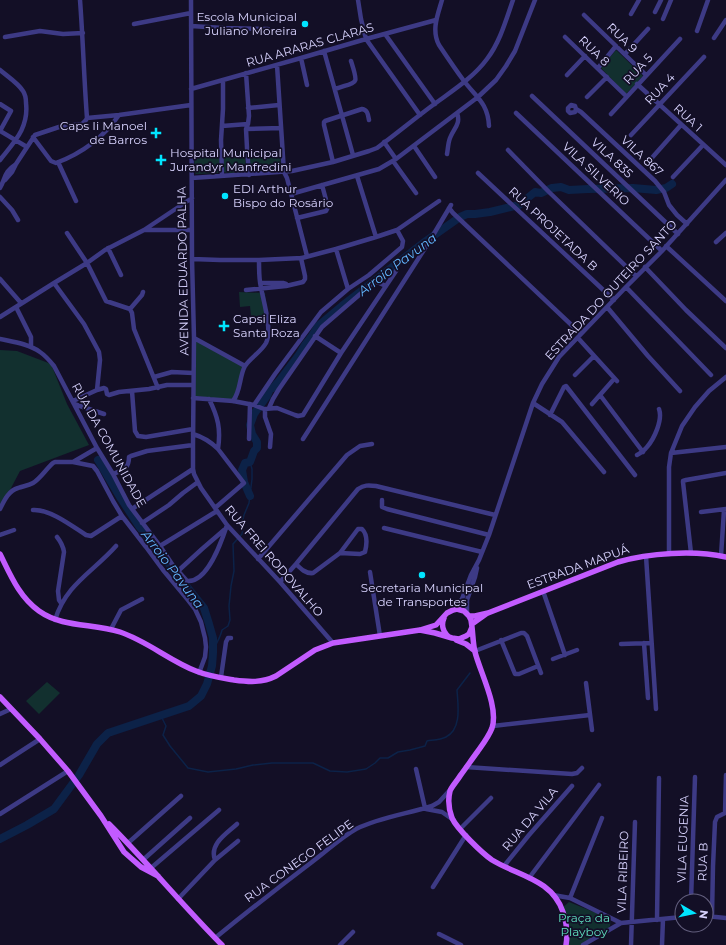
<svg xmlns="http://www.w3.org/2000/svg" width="726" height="945" font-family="Montserrat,sans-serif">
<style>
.green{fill:#12302f}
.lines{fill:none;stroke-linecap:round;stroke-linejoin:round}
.stream{stroke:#0c2248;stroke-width:1.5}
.river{stroke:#0c2248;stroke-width:8}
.minor{stroke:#3d3a85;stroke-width:4.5}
.major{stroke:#c25bff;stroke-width:5.5}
.poi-dot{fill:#00e5ff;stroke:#130f26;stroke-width:1.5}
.labels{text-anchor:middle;stroke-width:3.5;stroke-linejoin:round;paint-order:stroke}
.poi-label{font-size:12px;fill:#d9d4ff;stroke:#130f26;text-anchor:start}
.street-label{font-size:12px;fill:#d9d4ff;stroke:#130f26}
.park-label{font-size:12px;fill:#5fe0c0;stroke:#130f26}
.water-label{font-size:13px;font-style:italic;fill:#62b6ff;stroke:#130f26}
</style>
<rect width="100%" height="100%" fill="#130f26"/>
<!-- green -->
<path class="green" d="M616 50 643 76 626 94 601 68Z
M280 150 281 167 279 170 255 172 251 169 249 151Z
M245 152 246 170 245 172 227 173 224 172 223 153Z
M219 153 220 170 218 173 196 174 195 173 194 154Z
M239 292 265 293 267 316H251L250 306 240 307Z
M196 341 245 366 237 401 195 396Z
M0 350 17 351 51 364 67 404 89 445 20 471 0 509Z
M47 682 60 693 39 714 26 701Z
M569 902 611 919 610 926 608 929 580 945H567L562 908Z"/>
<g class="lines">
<!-- stream -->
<path class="stream" d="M213 653C215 644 220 639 222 630L228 626 230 620 229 606 231 586 234 571 233 544 242 534 243 528 242 523 244 515 249 503 252 479V469L250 462
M161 716 166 726 163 735 170 746 188 768 208 772 236 769 253 765 272 763H313L330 771 347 772 366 769 375 763 380 758H388L398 752 410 750 425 746 427 741C433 740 440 740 446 737 462 729 458 705 457 690L470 673"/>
<!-- river -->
<path class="river" d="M250 496 244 482 242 470 245 463 250 462 254 451 257 448V442L252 434 250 425 254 414 267 396 270 389 273 388 280 380 299 355 305 345 312 336 318 326 342 306 426 241 460 217 467 214H475L490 212 519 205 535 192 541 193 552 188 561 187 569 190 588 189 633 188 656 190 666 188 672 184
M0 839 27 825 54 809 79 775 97 744 108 733 189 706 201 696 207 684 212 666 213 653V638L209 624 204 608 187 587 139 526 120 497 98 460"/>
<!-- minor -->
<path class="minor" d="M80 0C83 39 84 79 87 118L119 115 191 105
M191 0 192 259 194 338 193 445V469L194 474 201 488 227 525 280 582 333 643
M358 0 361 19 366 39 420 115
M442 0C438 14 431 30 439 45 447 57 455 69 464 81 476 97 488 103 489 126
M655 12 661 0
M631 14 639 0
M584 15 646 75
M663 19 671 0
M134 24 191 13
M191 26 223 28 268 29
M697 31 708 0
M385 34 435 104
M5 37 40 31 63 34 83 33
M565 37 626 96
M714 38 726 20
M324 51 353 155
M625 54 648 29
M301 58 307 85
M277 65 284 172 287 178 307 256
M598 68 616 46
M0 70C7 76 18 83 23 91 25 94 26 99 26 103 29 128 14 142 0 160
M246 73 249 116 248 124 246 129 247 148 249 175
M567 75 585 56
M637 84 726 165
M191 89 301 58 366 39 436 20
M335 89C358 81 359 86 351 61
M532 96 678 234
M587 97 607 77
M0 104 11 111 0 131
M248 108 279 105
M576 109 575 112 570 113 568 111V108L571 105 575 106 576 109 581 112 655 181 664 192 669 205 677 215 687 224
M516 113 662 251
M611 114 680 39
M222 126 248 124
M246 129 281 128
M0 131 27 147
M631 135 704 57
M33 137 51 161 56 163C83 153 103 138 119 115
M384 142 396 159
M414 146 435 177
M508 150 549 192 636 276
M447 154C448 149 448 143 450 138 454 128 461 124 457 113
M650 160 681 125
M393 161 416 193
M58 162 76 201
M333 162 324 125V122L325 121 362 109C368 110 368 115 369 120
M478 173 614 300
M222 176 221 140 223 109V80
M357 176 376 237
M673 177 703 145
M192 178 292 171 333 162 369 151 377 148C396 134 414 119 433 105 452 91 473 78 487 59 500 42 506 20 513 0
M5 180 12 172 16 164 35 135 59 127 82 124 86 120 87 118
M0 188C6 177 4 172 16 164
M291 194 379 169 396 159 478 97 496 80 506 66 515 51 535 0
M0 197 12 210 18 220
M449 208 453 213 581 334
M297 218 326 211 328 207 322 185
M144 230H192
M67 233 87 263 106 301 130 309 132 313 134 329 158 388
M716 242 726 233
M666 246 726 301
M108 248 121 275
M336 249 348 289
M192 259 220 260H259L302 258 336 249 376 237 397 230 439 201
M645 267 686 310 726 348
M0 279 21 303
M54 283 84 324 99 352 100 360 97 390
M260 283H283L286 284
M626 287 711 375
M246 290 286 286 303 282 305 279V276L301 258
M16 307 31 337V347
M607 307 648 356 680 391
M130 309 142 295 143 292
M0 317 54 283 87 263 105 250 144 230 192 198
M315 336 341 353
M194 338 245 366
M578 338 617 381
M0 339C14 342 29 344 40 352 46 356 50 361 54 366L97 448 113 474 129 505 160 546 172 564 187 581C208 583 222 540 227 525
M575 375 594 356
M154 377 172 372 193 373
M132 391 135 431 138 436 146 437 193 429
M600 395 643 452
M193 398 233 401 254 405 264 409 277 408 295 415 298 416 303 415 341 353 396 271
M209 399C218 417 221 429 218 449
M73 401 97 390 104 388 106 389 107 394 109 395 119 392 149 389 167 385H193
M233 401C241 391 239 377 245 366 250 358 261 352 266 343 273 329 262 297 260 282 259 275 259 267 259 260
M533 403 562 422 604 472
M74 404 104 414
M592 404 614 379
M254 405 275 374 321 312 348 289 369 275 402 247 403 241 397 230
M269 408 273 399 279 389 322 327 373 283 377 282 386 286
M265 409V417L271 434 270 447
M550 415 564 387 566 386 635 475
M193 434C203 437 210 441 218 449L244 483 215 508
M249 439 250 404
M303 439 429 242 451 205
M671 453 726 447
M637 455C641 453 644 451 647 447 654 439 663 420 659 409
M73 462 93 466 97 471 113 501 122 516 146 547 163 570 188 600 195 609 201 622 205 638 206 647 205 657 199 673
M113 474C123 470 129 469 129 457L131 456 147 451 193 445
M382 500V507L387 509 489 535
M0 509C4 501 8 491 18 488 23 486 28 486 33 483 40 479 47 468 53 463L55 462H73L97 448
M132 509 193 469
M33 510C50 509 72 526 86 535L91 536 122 516
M701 512 726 509
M142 523 169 505 183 493 198 482
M384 528 482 552
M0 535 14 530
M57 537C61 542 63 545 64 552L58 591 59 600 61 603
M160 546 217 511
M691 553 683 482V481L686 480 726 473
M669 554V467L671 453 682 426 695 407 709 391 726 377
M646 556 656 709
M721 556 724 510
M258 559 347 455 360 446 372 444
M296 564C301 569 306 574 313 573L340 553 358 529H362C368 535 367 544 365 552L360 554 340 553
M178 571 202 549 224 530
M370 572 380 636
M280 582 296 564 358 489C364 485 368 485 376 486L495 515
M543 591 565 655
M453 610 462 599 471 575 479 560 489 535 533 403 542 384 559 357 626 287 662 251 726 180
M467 613V600L475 577 477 568
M55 620C66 584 93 572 116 546
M111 629 121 610 142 599
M501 640 515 674H519L538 666
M644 643 648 698
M621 644 651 643
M475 651 521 633H524L527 636 541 673
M553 659 577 650
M221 677 226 642 228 638H231
M586 683 592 730
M0 714 11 709
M493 726 590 715
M0 765 40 739
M466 767 572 774 577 773 582 768
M416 769 425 808
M426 809 442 812 452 819
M725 813 726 775
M0 814 68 771
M460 829 491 798
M128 843 181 796
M144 859 190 818
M215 860C209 844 226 834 237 824
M504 866 529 835 572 786
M151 868 219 810
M529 878 599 785
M433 887 466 835
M553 895 570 898 621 923
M570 898 602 818
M178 899 215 860 238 841
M691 901 695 777
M706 916 726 918
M712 916 713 866 715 822 717 817 725 813
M657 920 659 778
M439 934 461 945
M215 938C247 912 279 887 312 862 327 851 340 838 356 829 380 817 407 814 432 806L439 802 450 790
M340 945 353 932
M583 945 621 923 682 917
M631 945 635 822
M662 945 663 919"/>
<!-- major -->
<path class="major" d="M0 554C10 574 19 597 39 611 63 628 93 623 120 632 147 641 170 661 196 671 208 676 222 678 234 680 249 682 262 683 276 676L315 650 333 643 420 630 436 625 447 613 453 610 457 609 464 611 469 616 471 620 472 627 469 634 466 636 459 639 452 638 435 633 420 630
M469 616H475L488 613 618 562C649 553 694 550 726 557
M444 618C441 625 443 632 449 637
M472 624 486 614
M472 627C473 635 473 644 475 652 480 672 499 707 492 728 489 736 483 744 478 751 472 759 466 768 460 776 457 781 452 786 450 791 448 799 449 810 452 818 457 829 482 853 492 860 518 876 552 879 563 912 567 924 568 933 566 945
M456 640 466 644 475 651
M0 697 40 739 68 771 101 816 124 852 141 867 158 876
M109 824C148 863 183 906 222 945"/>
</g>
<!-- markers -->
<g class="poi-dot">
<circle cx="305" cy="24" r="4"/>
<path d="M154 127h4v4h4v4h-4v4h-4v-4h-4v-4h4z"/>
<path d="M159 154h4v4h4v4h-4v4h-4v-4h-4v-4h4z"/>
<circle cx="225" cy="196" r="4"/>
<path d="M222 320h4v4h4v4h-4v4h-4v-4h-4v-4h4z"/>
<circle cx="422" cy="575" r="4"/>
</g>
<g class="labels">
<!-- poi labels -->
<g class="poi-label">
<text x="297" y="21" text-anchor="end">Escola Municipal<tspan x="297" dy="14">Juliano Moreira</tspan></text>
<text x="147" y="130" text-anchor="end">Caps Ii Manoel<tspan x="147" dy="14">de Barros</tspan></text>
<text x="170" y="157">Hospital Municipal<tspan x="170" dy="14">Jurandyr Manfredini</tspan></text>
<text x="233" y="193">EDI Arthur<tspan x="233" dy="14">Bispo do Rosário</tspan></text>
<text x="233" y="323">Capsi Eliza<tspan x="233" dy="14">Santa Roza</tspan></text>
<text x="422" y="592" text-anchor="middle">Secretaria Municipal<tspan x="422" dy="14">de Transportes</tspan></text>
</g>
<!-- street labels -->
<g class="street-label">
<text transform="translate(622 38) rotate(44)" y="4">RUA 9</text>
<text transform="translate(310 45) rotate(-16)" y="4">RUA ARARAS CLARAS</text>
<text transform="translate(594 51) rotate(44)" y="4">RUA 8</text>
<text transform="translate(638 69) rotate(-47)" y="4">RUA 5</text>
<text transform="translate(660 89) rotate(-47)" y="4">RUA 4</text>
<text transform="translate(688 118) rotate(43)" y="4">RUA 1</text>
<text transform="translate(642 156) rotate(43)" y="4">VILA 867</text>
<text transform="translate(612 158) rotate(43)" y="4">VILA 835</text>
<text transform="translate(596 174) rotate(43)" y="4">VILA SILVERIO</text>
<text transform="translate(553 229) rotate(43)" y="4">RUA PROJETADA B</text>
<text transform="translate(183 271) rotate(-91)" y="4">AVENIDA EDUARDO PALHA</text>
<text transform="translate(611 290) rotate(-47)" y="4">ESTRADA DO OUTEIRO SANTO</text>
<text transform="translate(109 445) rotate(61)" y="4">RUA DA COMUNIDADE</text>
<text transform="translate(274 561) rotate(49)" y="4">RUA FREI RODOVALHO</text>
<text transform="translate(578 567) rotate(-20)" y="4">ESTRADA MAPUÁ</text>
<text transform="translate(530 819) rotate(-50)" y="4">RUA DA VILA</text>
<text transform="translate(683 839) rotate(-88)" y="4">VILA EUGENIA</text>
<text transform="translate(299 861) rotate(-36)" y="4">RUA CONEGO FELIPE</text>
<text transform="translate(703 862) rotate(-88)" y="4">RUA B</text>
<text transform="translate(623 872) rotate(-88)" y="4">VILA RIBEIRO</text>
</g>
<!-- park labels -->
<g class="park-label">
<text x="584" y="922">Praça da<tspan x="584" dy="14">Playboy</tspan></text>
</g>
<!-- water labels -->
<g class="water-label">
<text transform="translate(397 264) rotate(-37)" y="5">Arroio Pavuna</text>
<text transform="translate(173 569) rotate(53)" y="5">Arroio Pavuna</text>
</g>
</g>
<!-- north arrow -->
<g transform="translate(694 913) rotate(99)"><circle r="19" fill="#130f26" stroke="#625e7d"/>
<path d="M0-3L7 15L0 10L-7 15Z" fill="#00e5ff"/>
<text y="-6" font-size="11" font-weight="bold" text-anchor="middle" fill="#d9d4ff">N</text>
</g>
</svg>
